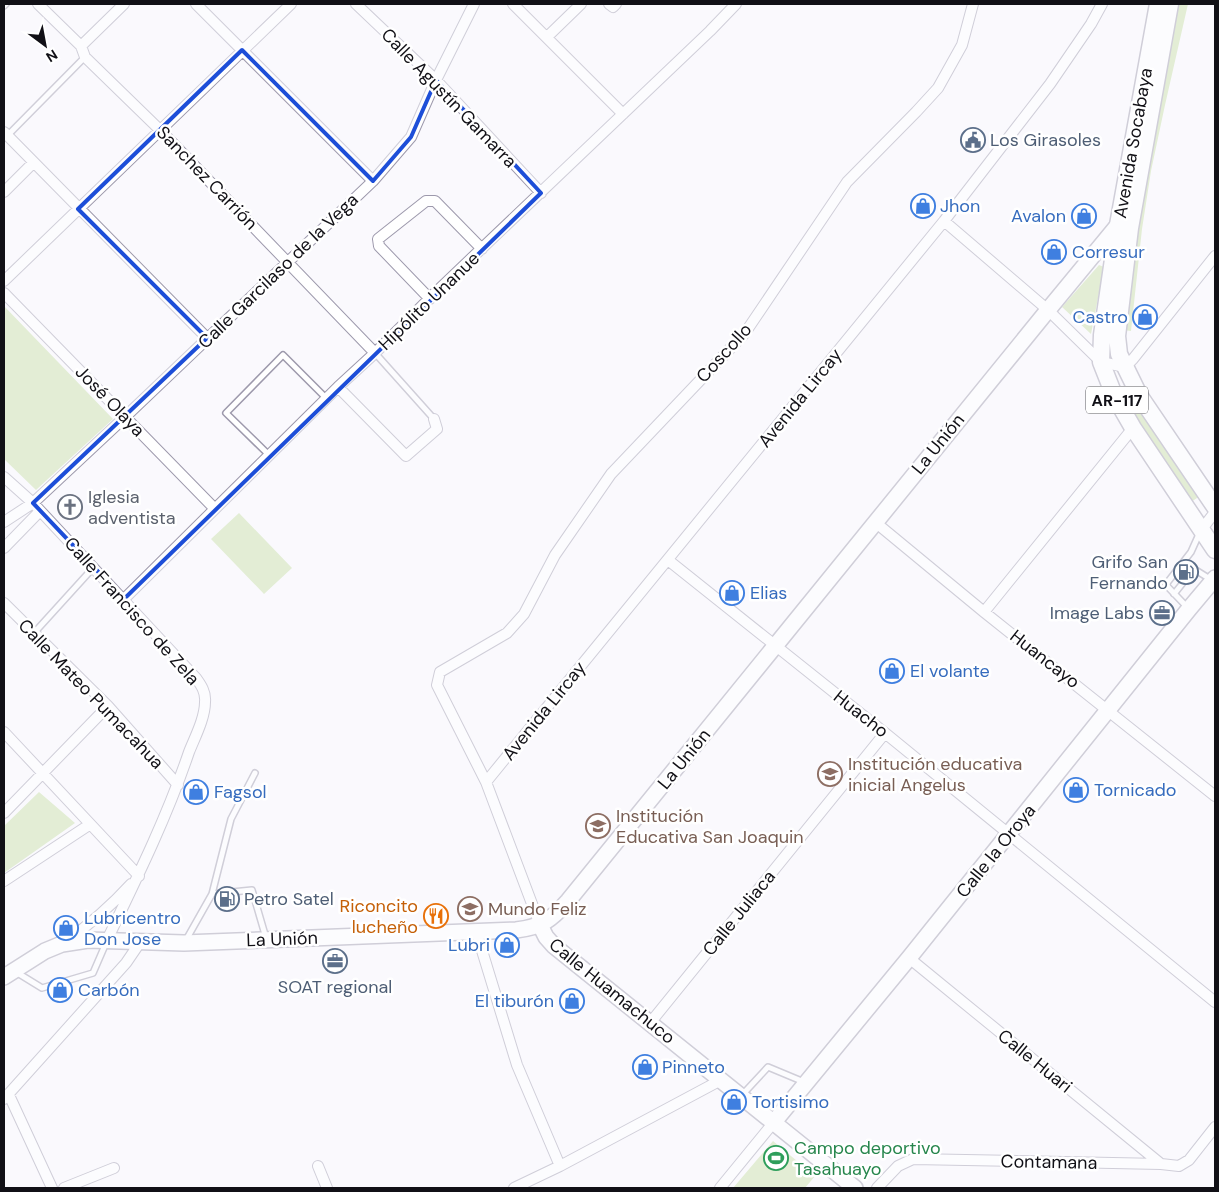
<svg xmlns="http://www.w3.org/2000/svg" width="1219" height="1192" font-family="'DM Sans',sans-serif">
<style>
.green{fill:#c7dea4}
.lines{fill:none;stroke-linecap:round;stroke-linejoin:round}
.lane-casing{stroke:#9d99ac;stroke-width:8}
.street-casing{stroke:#9d99ac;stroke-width:12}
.secondary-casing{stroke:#9d99ac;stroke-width:18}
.primary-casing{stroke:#9d99ac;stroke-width:19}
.lane{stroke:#fff;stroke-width:5}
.street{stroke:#fff;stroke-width:10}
.secondary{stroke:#fff;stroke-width:15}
.primary{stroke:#fff;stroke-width:16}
.marked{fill:none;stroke:#1d4ed8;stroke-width:4;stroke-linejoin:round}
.labels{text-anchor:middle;stroke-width:5;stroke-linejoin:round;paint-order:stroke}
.shield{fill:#fff;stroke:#58585c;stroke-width:1}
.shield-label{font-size:16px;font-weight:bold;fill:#111016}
.street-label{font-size:18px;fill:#111016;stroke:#fff}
.service-label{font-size:18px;fill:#4e5e75;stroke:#fff;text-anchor:start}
.shop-label{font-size:18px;fill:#366cbe;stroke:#fff;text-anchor:start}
.worship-label{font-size:18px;fill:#5b616d;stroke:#fff;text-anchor:start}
.education-label{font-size:18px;fill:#785e54;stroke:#fff;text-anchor:start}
.food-label{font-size:18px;fill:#c56008;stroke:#fff;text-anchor:end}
.leisure-label{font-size:18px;fill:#27864d;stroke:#fff;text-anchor:start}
</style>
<rect width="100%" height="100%" fill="#faf9fd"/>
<!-- green -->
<path class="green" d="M1175 4H1188L1165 105 1151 171 1142 229 1131 331 1123 330 1130 266Z
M1099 265 1104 267 1091 334 1062 307Z
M4 306 113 419 36 490 4 459Z
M1130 393 1200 496 1191 502 1122 398Z
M239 513 292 568 264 594 211 539Z
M39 792 75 823 4 873V826Z
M773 1141 815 1176 805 1188H733Z"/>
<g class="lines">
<defs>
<path id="lane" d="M4 6 6 4
M7 136 85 57
M375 353 434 419
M269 455 226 413 283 355 326 398
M1174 594 1194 569 1210 579
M1187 607 1166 585 1167 583 1191 552 1200 532
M34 633 93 568
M212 894 231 819 255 773
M186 940 212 894 252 890 266 938
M16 972 42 988 93 973 106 943
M743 1094 768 1067 804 1082"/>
<path id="street" d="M38 4 81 46 85 57 160 130 375 353
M196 4 373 181
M356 4 436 80 541 193
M513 4 623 114
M609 4 613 7 616 4
M547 37 581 4
M81 46 124 4
M4 132 207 338
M4 192 33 163
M944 221 1048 310 1101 362 1125 367 1133 359 1215 256
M4 281 291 4
M4 293 215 509
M430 299 379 246 378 239 426 201H435L482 249
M338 387 406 456 437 429 434 419
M4 477 33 503 196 678C201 685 206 692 205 702 205 718 195 737 189 752 167 817 137 878 107 940
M4 522 33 503 125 417 373 181 411 137 436 80 474 4
M875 522 984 612 1215 796
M1202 529 1215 512
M4 548 40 511
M668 560 885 733 1215 1002
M124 599 338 387 375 353 435 293 710 31 736 4
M4 603 108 706 178 785
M984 612 1133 428
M4 732 139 876
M486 782 944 221 1050 84 1091 24 1102 4
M4 813 108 706
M4 881 89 825
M540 925 486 782 437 685 440 672 507 633 524 614 555 555 611 474 745 333 847 182 916 112 938 88 962 45 973 4
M476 931 517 1065 560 1166
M65 942C89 925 111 906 131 884
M909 958 1161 1164
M650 1023 885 733
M9 1095 52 1188
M4 1099 126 963 141 941
M318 1166 327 1188
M64 1188 114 1168
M514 1188 560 1166 721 1080
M720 1188 774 1122
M877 1188 898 1166 913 1159 1161 1164 1179 1166 1189 1160 1215 1127"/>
<path id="secondary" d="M540 925 546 937 554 946 855 1188
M4 977 45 951 62 944 88 940 184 943 516 930C542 927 551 920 568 901L1048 310 1118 225 1121 226
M774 1122 909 958 1189 609 1215 578"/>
<path id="primary" d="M1158 4 1118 225 1102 335 1101 362 1114 395 1133 428 1215 550
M1170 4 1130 228 1117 336 1119 354 1139 395 1215 507"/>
</defs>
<!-- lane casing -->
<use href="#lane" class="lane-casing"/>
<!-- street casing -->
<use href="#street" class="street-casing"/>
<!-- secondary casing -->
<use href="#secondary" class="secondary-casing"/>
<!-- primary casing -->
<use href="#primary" class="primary-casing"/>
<!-- lane -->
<use href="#lane" class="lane"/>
<!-- street -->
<use href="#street" class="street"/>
<!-- secondary -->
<use href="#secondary" class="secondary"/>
<!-- primary -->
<use href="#primary" class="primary"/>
</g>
<!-- marked area -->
<path d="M0 0H1219V1192H0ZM242 50 373 181 411 137 436 80 541 193 124 599 33 503 207 338 78 209Z" fill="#faf9fd" fill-opacity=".55" fill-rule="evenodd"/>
<path class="marked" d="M242 50 373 181 411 137 436 80 541 193 124 599 33 503 207 338 78 209Z"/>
<!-- icons -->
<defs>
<symbol id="civic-ring" viewBox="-11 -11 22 22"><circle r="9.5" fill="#fff" stroke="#5c6f8a" stroke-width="1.5"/><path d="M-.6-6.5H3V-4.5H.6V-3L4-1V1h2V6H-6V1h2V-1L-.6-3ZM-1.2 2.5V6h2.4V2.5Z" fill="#5c6f8a"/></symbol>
<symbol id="shop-ring" viewBox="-11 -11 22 22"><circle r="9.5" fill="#fff" stroke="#3f7fe0" stroke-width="1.5"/><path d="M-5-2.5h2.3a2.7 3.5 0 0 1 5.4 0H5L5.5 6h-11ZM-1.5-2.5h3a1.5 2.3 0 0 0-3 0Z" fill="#3f7fe0"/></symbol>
<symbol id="church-ring" viewBox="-11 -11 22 22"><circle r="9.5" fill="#fff" stroke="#6b7280" stroke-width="1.5"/><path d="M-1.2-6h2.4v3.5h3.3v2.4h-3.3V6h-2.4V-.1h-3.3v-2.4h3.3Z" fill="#6b7280"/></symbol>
<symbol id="fuel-ring" viewBox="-11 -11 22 22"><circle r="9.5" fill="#fff" stroke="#5c6f8a" stroke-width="1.5"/><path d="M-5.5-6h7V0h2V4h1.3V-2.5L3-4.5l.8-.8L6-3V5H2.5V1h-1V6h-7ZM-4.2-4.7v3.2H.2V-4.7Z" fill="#5c6f8a"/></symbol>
<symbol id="office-ring" viewBox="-11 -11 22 22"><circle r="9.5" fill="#fff" stroke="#5c6f8a" stroke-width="1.5"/><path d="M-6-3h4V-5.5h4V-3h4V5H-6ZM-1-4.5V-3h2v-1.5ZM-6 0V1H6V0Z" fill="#5c6f8a"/></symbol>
<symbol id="school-ring" viewBox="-11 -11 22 22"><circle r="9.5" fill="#fff" stroke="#8d6e63" stroke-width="1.5"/><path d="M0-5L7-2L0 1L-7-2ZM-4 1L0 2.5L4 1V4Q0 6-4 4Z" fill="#8d6e63"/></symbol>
<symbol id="restaurant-ring" viewBox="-11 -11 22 22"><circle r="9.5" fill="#fff" stroke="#e8710a" stroke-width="1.5"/><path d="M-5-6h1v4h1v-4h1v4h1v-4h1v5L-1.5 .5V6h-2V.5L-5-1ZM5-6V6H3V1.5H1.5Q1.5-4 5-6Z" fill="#e8710a"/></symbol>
<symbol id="stadium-ring" viewBox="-11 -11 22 22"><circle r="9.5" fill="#fff" stroke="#2e9e5b" stroke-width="1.5"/><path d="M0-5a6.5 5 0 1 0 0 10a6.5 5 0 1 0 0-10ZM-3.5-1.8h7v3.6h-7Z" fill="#2e9e5b"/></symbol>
</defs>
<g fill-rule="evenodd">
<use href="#civic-ring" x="959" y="126" width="28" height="28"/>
<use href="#shop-ring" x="909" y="192" width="28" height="28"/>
<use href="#shop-ring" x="1070" y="202" width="28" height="28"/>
<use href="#shop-ring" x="1040" y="238" width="28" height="28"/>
<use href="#shop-ring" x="1131" y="303" width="28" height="28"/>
<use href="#church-ring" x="56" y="493" width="28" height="28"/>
<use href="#fuel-ring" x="1172" y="558" width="28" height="28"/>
<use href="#shop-ring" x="718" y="579" width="28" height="28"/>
<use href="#office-ring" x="1148" y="599" width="28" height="28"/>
<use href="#shop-ring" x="878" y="657" width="28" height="28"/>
<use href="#school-ring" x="816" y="760" width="28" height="28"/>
<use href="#shop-ring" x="1062" y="776" width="28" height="28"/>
<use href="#shop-ring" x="182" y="778" width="28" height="28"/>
<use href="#school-ring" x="584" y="812" width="28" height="28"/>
<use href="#fuel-ring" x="213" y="885" width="28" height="28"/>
<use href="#school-ring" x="456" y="895" width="28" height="28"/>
<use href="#restaurant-ring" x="422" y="902" width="28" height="28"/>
<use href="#shop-ring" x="52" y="914" width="28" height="28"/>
<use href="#shop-ring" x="493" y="931" width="28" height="28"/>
<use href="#office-ring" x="321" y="947" width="28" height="28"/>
<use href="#shop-ring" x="46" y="976" width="28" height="28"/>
<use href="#shop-ring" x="558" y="987" width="28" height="28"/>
<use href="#shop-ring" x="631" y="1053" width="28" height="28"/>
<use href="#shop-ring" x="720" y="1088" width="28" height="28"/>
<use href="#stadium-ring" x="762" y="1144" width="28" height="28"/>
</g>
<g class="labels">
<!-- shield labels -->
<rect class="shield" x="1086" y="386.5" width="62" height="27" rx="4"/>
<g class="shield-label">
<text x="1117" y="406">AR-117</text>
</g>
<!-- street labels -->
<g class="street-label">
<text transform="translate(449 98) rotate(46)" y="6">Calle Agustín Gamarra</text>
<text transform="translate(1133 143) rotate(-80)" y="6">Avenida Socabaya</text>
<text transform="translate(207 178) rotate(46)" y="6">Sanchez Carrión</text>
<text transform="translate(278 271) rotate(-44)" y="6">Calle Garcilaso de la Vega</text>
<text transform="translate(429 301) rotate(-44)" y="6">Hipólito Unanue</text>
<text transform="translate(724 353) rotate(-48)" y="6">Coscollo</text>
<text transform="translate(800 398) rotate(-51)" y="6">Avenida Lircay</text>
<text transform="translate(110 401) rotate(46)" y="6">José Olaya</text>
<text transform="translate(938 444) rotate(-51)" y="6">La Unión</text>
<text transform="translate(132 611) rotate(48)" y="6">Calle Francisco de Zela</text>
<text transform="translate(1045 659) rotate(38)" y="6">Huancayo</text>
<text transform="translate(91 694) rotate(46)" y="6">Calle Mateo Pumacahua</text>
<text transform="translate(544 711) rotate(-51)" y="6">Avenida Lircay</text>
<text transform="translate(861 714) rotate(38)" y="6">Huacho</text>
<text transform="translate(684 759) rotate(-51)" y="6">La Unión</text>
<text transform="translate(996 851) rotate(-51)" y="6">Calle la Oroya</text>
<text transform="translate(739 913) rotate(-51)" y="6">Calle Juliaca</text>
<text transform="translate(282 939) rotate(-2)" y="6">La Unión</text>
<text transform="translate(612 991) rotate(39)" y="6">Calle Huamachuco</text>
<text transform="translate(1035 1061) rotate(39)" y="6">Calle Huari</text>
<text transform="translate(1049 1162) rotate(1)" y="6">Contamana</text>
</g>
<!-- service labels -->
<g class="service-label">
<text x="990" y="146">Los Girasoles</text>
<text x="1168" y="568" text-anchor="end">Grifo San<tspan x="1168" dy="21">Fernando</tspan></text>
<text x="1144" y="619" text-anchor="end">Image Labs</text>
<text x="244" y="905">Petro Satel</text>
<text x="335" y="993" text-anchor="middle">SOAT regional</text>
</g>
<!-- shop labels -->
<g class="shop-label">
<text x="940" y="212">Jhon</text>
<text x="1066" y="222" text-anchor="end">Avalon</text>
<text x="1072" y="258">Corresur</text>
<text x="1128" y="323" text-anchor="end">Castro</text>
<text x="750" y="599">Elias</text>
<text x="910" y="677">El volante</text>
<text x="1094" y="796">Tornicado</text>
<text x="214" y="798">Fagsol</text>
<text x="84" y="924">Lubricentro<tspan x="84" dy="21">Don Jose</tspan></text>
<text x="490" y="951" text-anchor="end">Lubri</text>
<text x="78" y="996">Carbón</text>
<text x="554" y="1007" text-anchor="end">El tiburón</text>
<text x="662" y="1073">Pinneto</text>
<text x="752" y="1108">Tortisimo</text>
</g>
<!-- worship labels -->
<g class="worship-label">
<text x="88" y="503">Iglesia<tspan x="88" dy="21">adventista</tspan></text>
</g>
<!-- education labels -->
<g class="education-label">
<text x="848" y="770">Institución educativa<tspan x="848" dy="21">inicial Angelus</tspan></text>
<text x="616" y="822">Institución<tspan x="616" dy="21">Educativa San Joaquin</tspan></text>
<text x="488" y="915">Mundo Feliz</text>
</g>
<!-- food labels -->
<g class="food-label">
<text x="418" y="912">Riconcito<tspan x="418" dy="21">lucheño</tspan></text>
</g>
<!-- leisure labels -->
<g class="leisure-label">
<text x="794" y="1154">Campo deportivo<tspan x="794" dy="21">Tasahuayo</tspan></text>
</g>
</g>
<!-- border -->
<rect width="1219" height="1192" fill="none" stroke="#111016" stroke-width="10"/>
<!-- north arrow -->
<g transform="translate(45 45) rotate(148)" stroke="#ffffff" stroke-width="4" paint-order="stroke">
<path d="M0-4L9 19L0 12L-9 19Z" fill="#111016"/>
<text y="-8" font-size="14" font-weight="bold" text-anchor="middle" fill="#111016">N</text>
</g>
</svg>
